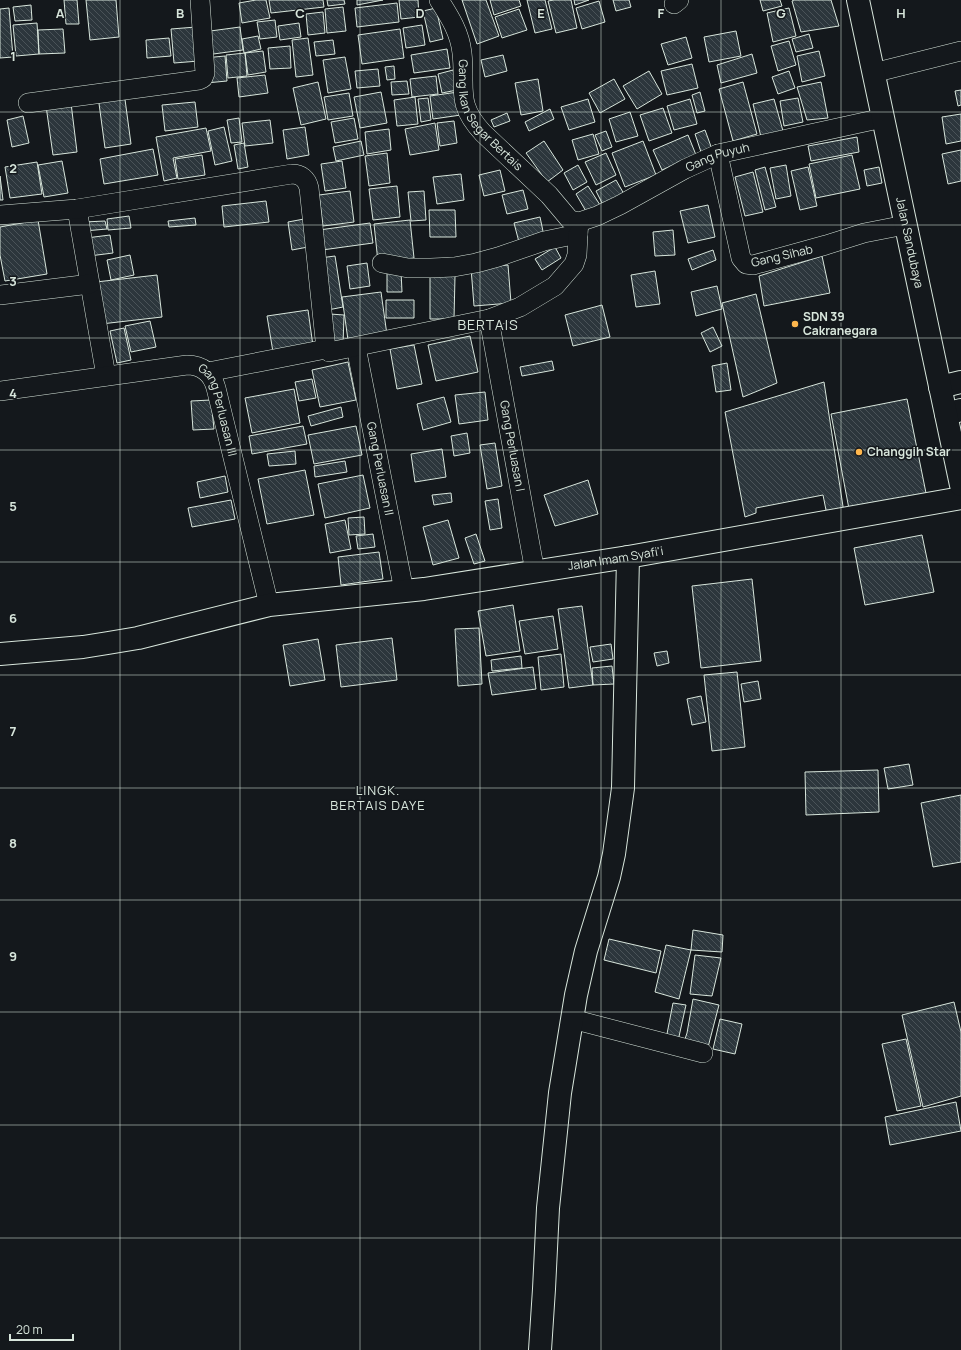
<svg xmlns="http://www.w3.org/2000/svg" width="961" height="1350" font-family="Manrope,sans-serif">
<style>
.building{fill:url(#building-back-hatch);stroke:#d8e6dc}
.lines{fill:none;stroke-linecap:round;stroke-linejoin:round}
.street-casing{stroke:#d8e6dc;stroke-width:20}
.secondary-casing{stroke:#d8e6dc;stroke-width:24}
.highway-casing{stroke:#d8e6dc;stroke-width:24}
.street{stroke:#14181c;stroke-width:19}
.secondary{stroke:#14181c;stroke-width:22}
.highway{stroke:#14181c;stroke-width:22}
.grid{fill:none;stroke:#d8e6dc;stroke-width:1;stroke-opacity:0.55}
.poi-dot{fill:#ffb74d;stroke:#14181c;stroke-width:1.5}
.labels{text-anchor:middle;stroke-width:3;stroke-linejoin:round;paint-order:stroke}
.street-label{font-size:12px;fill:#d8e6dc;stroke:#14181c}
.poi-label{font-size:12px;font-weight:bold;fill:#d8e6dc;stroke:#14181c;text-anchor:start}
.neighbourhood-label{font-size:13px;letter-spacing:1px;fill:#d8e6dc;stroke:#14181c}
.quarter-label{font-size:14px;letter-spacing:1px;fill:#d8e6dc;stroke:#14181c}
.grid-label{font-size:13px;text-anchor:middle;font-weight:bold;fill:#d8e6dc;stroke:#14181c;stroke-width:3;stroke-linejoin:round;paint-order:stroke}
</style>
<defs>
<pattern id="building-back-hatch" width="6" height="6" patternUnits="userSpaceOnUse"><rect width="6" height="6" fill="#2c363c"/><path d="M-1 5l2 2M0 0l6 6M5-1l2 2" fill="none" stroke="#4a5358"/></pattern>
</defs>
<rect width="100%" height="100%" fill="#14181c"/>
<!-- building -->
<path class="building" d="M64 0H77L79 24H66Z
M86 0H116L119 37 90 40Z
M256 0H266L270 18 242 23 239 3Z
M269 0H323L324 7 271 13Z
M327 0H344L345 4 328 6Z
M357 0H383L357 5Z
M399 0H418L419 17 401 19Z
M462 0H486L499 36 477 44Z
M490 0H519L521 6 494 15Z
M527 0H545L552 29 535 33Z
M554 0H571L577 28 556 33 548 1Z
M574 0H589L575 5Z
M613 0H629L631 7 616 11Z
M760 0H780L782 6 763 11Z
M794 0H831L839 26 801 32 792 1Z
M599 1 605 22 582 29 576 8Z
M397 3 399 22 357 27 355 8Z
M31 5 32 20 15 21 13 7Z
M343 7 346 31 327 33 325 9Z
M9 8 13 57 0 58V9Z
M436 8 443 39 430 42 423 11Z
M789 8 796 36 773 42 767 13Z
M519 9 527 30 502 38 495 17Z
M323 12 325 33 308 35 306 14Z
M275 20 277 37 260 39 257 22Z
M37 23 39 54 16 56 13 25Z
M299 23 301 37 280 40 278 26Z
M422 25 425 45 406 48 403 28Z
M196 27 199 61 174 63 171 29Z
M240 27 243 50 206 55 203 32Z
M63 29 65 53 39 54 38 30Z
M400 29 404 58 362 64 358 35Z
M736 31 741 56 709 62 704 37Z
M809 34 813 48 796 52 792 39Z
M258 36 261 49 244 53 242 39Z
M686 37 692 58 668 65 661 44Z
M169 38 171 56 147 58 146 40Z
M308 38 313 75 296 77 292 40Z
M333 40 335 54 316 56 314 42Z
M789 41 796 65 778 71 771 46Z
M290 46 291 68 270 69 268 48Z
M447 49 450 68 414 73 411 55Z
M263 51 266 72 248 75 245 53Z
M819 51 825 76 802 82 797 56Z
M245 53 247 76 228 78 226 55Z
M752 54 757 73 721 83 717 65Z
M503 55 507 71 485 77 481 60Z
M225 56 227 81 206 83 204 58Z
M345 57 351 89 328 93 323 60Z
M692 64 698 88 667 95 661 71Z
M394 66 395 79 387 80 385 67Z
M378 69 380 86 357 88 355 71Z
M453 70 457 90 442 93 438 74Z
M649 71 662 94 637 109 623 86Z
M789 71 795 88 778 94 772 77Z
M265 75 268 93 239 97 237 78Z
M436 76 438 94 412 97 410 79Z
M538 79 543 111 521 115 515 83Z
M614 79 625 99 600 113 589 93Z
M407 81 409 94 392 95 391 82Z
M318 82 326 119 301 125 293 88Z
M743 82 757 134 733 141 719 89Z
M821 82 828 118 807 120 797 87Z
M961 90V105L958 106 955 91Z
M124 92 131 144 105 148 98 96Z
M381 92 387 123 360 128 354 97Z
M458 92 461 115 433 119 430 96Z
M700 92 705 111 697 113 692 95Z
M349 93 353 116 328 120 324 97Z
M415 97 418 124 397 126 394 100Z
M428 98 431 120 421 122 418 99Z
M798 98 803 122 784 126 780 101Z
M588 99 595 122 569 130 561 107Z
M690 99 697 124 674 130 667 106Z
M774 99 783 131 761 137 753 104Z
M195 102 198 127 165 131 162 105Z
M71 103 77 152 53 155 46 106Z
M663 108 672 133 649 141 640 115Z
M550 109 554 119 529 131 525 122Z
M630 112 638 136 616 142 609 119Z
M507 113 510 121 494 127 491 120Z
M961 114V141L946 144 942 117Z
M23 116 29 143 12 147 7 120Z
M239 118 242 142 231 143 227 120Z
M354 118 358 139 335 143 331 122Z
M270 120 273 143 245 146 242 123Z
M454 121 457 143 440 146 437 123Z
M435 123 439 150 410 155 405 129Z
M224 127 232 161 215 165 208 131Z
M305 127 309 155 287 159 283 130Z
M206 128 211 151 173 158 177 178 164 181 156 137Z
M389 129 391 150 367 154 365 132Z
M705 130 713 152 702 155 695 134Z
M606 131 612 147 602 151 595 135Z
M593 134 599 154 578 160 572 140Z
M688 135 696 155 662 170 653 150Z
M857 137 859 152 811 161 808 146Z
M361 141 364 155 336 161 333 147Z
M544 141 563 170 547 182 526 153Z
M643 141 656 175 625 187 612 153Z
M244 143 248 167 238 169 234 145Z
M153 149 158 175 104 184 100 159Z
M961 150V181L948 184 942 154Z
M387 153 390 183 369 186 365 156Z
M606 153 616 175 596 185 585 162Z
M202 155 205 175 178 179 175 159Z
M852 155 860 189 816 198 809 164Z
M62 161 68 193 44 197 38 165Z
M342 161 346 188 325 191 321 164Z
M37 162 42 194 10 198 5 167Z
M578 165 587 182 573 190 564 173Z
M786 165 791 196 776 199 770 168Z
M765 167 776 207 765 210 755 170Z
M808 167 817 206 800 210 791 171Z
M879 167 882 183 867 186 864 170Z
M500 170 505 191 484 196 479 175Z
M753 172 763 212 745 216 735 177Z
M461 174 464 200 437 204 433 177Z
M0 176 3 200H0Z
M616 180 624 194 603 205 596 191Z
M397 186 400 217 373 220 369 189Z
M588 186 600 205 587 213 576 194Z
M523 190 528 209 507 214 502 195Z
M350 191 354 222 323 226 319 195Z
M424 191 426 220 411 221 408 192Z
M266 201 269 222 224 227 222 206Z
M708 205 715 237 688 243 680 211Z
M429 210H455L456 237H430Z
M129 216 131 228 108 230 107 219Z
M540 217 544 236 519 242 514 223Z
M195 218 196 225 169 227 168 221Z
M304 219 308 247 292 250 288 222Z
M38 220 47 274 5 281 0 255V227Z
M410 220 414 258 378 262 374 224Z
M105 221 107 229 84 231V222Z
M370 223 373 243 322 250 319 230Z
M673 230 675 255 655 256 653 232Z
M110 235 113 253 89 256 86 238Z
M555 247 561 258 542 270 535 259Z
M713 250 716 260 692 270 688 259Z
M130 255 134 275 111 280 107 260Z
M335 256 343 307 328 310 320 258Z
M822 256 830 293 764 306 759 276Z
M367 263 370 286 350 289 347 266Z
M508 265 511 303 474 306 471 268Z
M387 271H401L402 292H387Z
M655 271 660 304 636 307 631 275Z
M157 275 162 317 101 324 96 282Z
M430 276H455L454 319H430Z
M717 286 722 309 696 316 691 292Z
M381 292 387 335 348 340 342 297Z
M756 294 777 383 743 397 722 303Z
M386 300H414V318H386Z
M602 305 610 337 573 346 565 315Z
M308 310 313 346 273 352 267 316Z
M330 314 344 315 343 345 329 344Z
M150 321 156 347 131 352 125 326Z
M713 327 722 346 710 352 701 333Z
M124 328 131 360 117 363 110 331Z
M470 336 478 372 436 381 428 345Z
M414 345 422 384 397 389 390 349Z
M552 361 554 370 522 376 520 367Z
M348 362 356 400 320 407 312 370Z
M727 363 731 390 716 392 712 366Z
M312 379 316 398 299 401 295 382Z
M824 382 844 513 827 515 823 495 756 508V513L745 517 725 412Z
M294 389 300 423 252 433 245 398Z
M485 392 488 420 459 424 455 395Z
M444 397 451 422 423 430 417 404Z
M907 399 927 498 849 509 831 414Z
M211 400 214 429 193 430 191 401Z
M341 407 343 417 311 426 308 416Z
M303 426 307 444 252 454 249 436Z
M356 426 362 455 314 464 308 435Z
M467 433 470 453 454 456 451 436Z
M495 443 502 486 487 489 480 445Z
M442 449 446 477 415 482 411 454Z
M295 451 296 464 269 466 267 454Z
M345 461 347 472 315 477 314 466Z
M305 470 314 515 267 524 258 479Z
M363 475 370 508 325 518 318 484Z
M225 476 228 492 200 498 197 482Z
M588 480 598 514 555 526 544 495Z
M451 493 452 502 434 505 432 495Z
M498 499 502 528 490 530 485 501Z
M231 500 235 519 192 527 188 508Z
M364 517 365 534 349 535 348 518Z
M345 520 351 549 330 553 325 524Z
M448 520 459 558 433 565 423 527Z
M373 534 375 547 358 549 356 536Z
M476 534 485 561 474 564 465 538Z
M922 535 934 592 865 605 854 548Z
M379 552 383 579 341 585 338 557Z
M752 579 761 661 701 668 692 586Z
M513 605 520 651 486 656 478 611Z
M582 606 593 685 569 688 558 609Z
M553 616 558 649 525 654 519 621Z
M479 628 482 684 458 686 455 629Z
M392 638 397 680 341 687 336 645Z
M318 639 325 680 290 686 283 645Z
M611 644 613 659 593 662 590 647Z
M667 651 669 663 657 666 654 653Z
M561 654 564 687 541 690 538 657Z
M521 656 522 668 492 671 491 660Z
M612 666 614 684 593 685 592 668Z
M533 667 536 689 492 695 488 673Z
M737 672 745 747 712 751 704 675Z
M758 681 761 699 744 702 741 684Z
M701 696 706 722 692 725 687 699Z
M909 764 913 785 888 789 884 768Z
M878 770 879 812 806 815 805 772Z
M961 795V862L933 867 921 803Z
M693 930 723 935 722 952 691 950Z
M609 939 661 951 656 973 604 960Z
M666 945 691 950 679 999 655 992Z
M695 955 721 958 712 996 690 994Z
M693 999 719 1005 707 1051 684 1042 687 1033Z
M954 1002 961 1032V1096L923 1107 902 1015Z
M673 1003 686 1005 678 1041 666 1039Z
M720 1019 742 1024 735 1054 713 1049Z
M906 1039 921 1106 897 1111 882 1044Z
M956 1102 961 1131 890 1145 885 1117Z"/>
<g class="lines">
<defs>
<g id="street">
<path id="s1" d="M439 0C450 17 460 33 462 53 466 89 455 103 483 133L549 195 570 220 579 222 597 216 620 205 685 169 718 154 883 118"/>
<path d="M674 4 679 0"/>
<path d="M873 73 961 51"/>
<path d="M28 103 199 80 203 78 205 73 200 0"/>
<path d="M718 154 741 258 746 264 753 265 826 245 864 233 905 225"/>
<path d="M77 209 106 376"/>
<path d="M0 215 77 209 292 174C301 174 307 179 309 188L326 349"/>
<path d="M382 263 408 268H431L454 267 476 263 498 257 544 241 578 234 579 222"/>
<path d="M0 295 90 284"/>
<path id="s2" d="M489 319 535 572"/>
<path id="s3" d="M356 347 404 591"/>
<path d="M208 372 326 349 329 352 489 319 520 307 555 286 574 264 577 255 578 234"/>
<path id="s4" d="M0 391 187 365C202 365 212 373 216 388L269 605"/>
<path d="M572 1019 703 1053"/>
</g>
<g id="secondary">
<path d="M940 387 961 382"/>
<path d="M946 414 961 410"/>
<path id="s5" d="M0 654 83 647 108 643 138 638 269 605 424 589 628 557 961 498"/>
<path d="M540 1350 544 1289 548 1208 560 1093 576 995 586 951 609 877 614 854 623 788 628 557"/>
</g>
<g id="highway">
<path id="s6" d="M858 0 961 485"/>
</g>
</defs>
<!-- street casing -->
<use href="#street" class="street-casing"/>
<!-- secondary casing -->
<use href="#secondary" class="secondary-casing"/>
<!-- highway casing -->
<use href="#highway" class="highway-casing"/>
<!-- street -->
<use href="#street" class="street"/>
<!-- secondary -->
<use href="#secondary" class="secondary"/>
<!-- highway -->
<use href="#highway" class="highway"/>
</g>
<!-- grid -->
<path class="grid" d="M120 0V1350M240 0V1350M360 0V1350M480 0V1350M601 0V1350M721 0V1350M841 0V1350M0 112H961M0 225H961M0 338H961M0 450H961M0 562H961M0 675H961M0 788H961M0 900H961M0 1012H961M0 1125H961M0 1238H961"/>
<!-- markers -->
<g class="poi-dot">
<circle cx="795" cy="324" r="4"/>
<circle cx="859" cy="452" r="4"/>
</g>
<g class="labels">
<!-- street labels -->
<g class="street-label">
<text dy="4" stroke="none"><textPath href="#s1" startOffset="130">Gang Ikan Segar Bertais</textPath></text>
<text dy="4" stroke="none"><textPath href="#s1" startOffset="430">Gang Puyuh</textPath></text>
<text dy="4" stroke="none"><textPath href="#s6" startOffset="248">Jalan Sandubaya</textPath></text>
<text transform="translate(782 256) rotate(-13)" y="4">Gang Sihab</text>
<text dy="4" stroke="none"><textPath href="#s4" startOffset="250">Gang Perluasan III</textPath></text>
<text dy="4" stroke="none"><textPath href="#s2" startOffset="129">Gang Perluasan I</textPath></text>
<text dy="4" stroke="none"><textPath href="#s3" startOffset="124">Gang Perluasan II</textPath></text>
<text dy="4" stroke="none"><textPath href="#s5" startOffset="624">Jalan Imam Syafi'i</textPath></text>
</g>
<!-- poi labels -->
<g class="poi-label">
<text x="803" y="321">SDN 39<tspan x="803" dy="14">Cakranegara</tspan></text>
<text x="867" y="456">Changgih Star</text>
</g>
<!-- neighbourhood labels -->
<g class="neighbourhood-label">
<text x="378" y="795">LINGK.<tspan x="378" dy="15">BERTAIS DAYE</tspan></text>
</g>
<!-- quarter labels -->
<g class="quarter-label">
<text x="488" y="330">BERTAIS</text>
</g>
</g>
<g class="grid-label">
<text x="60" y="18">A</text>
<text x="180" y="18">B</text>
<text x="300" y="18">C</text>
<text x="420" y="18">D</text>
<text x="541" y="18">E</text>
<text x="661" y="18">F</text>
<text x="781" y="18">G</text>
<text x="901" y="18">H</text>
<text x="13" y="61">1</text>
<text x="13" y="173">2</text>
<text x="13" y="286">3</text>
<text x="13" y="398">4</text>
<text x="13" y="511">5</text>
<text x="13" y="623">6</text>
<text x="13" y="736">7</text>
<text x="13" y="848">8</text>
<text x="13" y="961">9</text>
</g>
<!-- scale -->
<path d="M10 1334v6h63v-6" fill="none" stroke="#d8e6dc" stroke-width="2"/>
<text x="16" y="1334" font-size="12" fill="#d8e6dc" stroke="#14181c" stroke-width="3" paint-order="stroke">20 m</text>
</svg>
